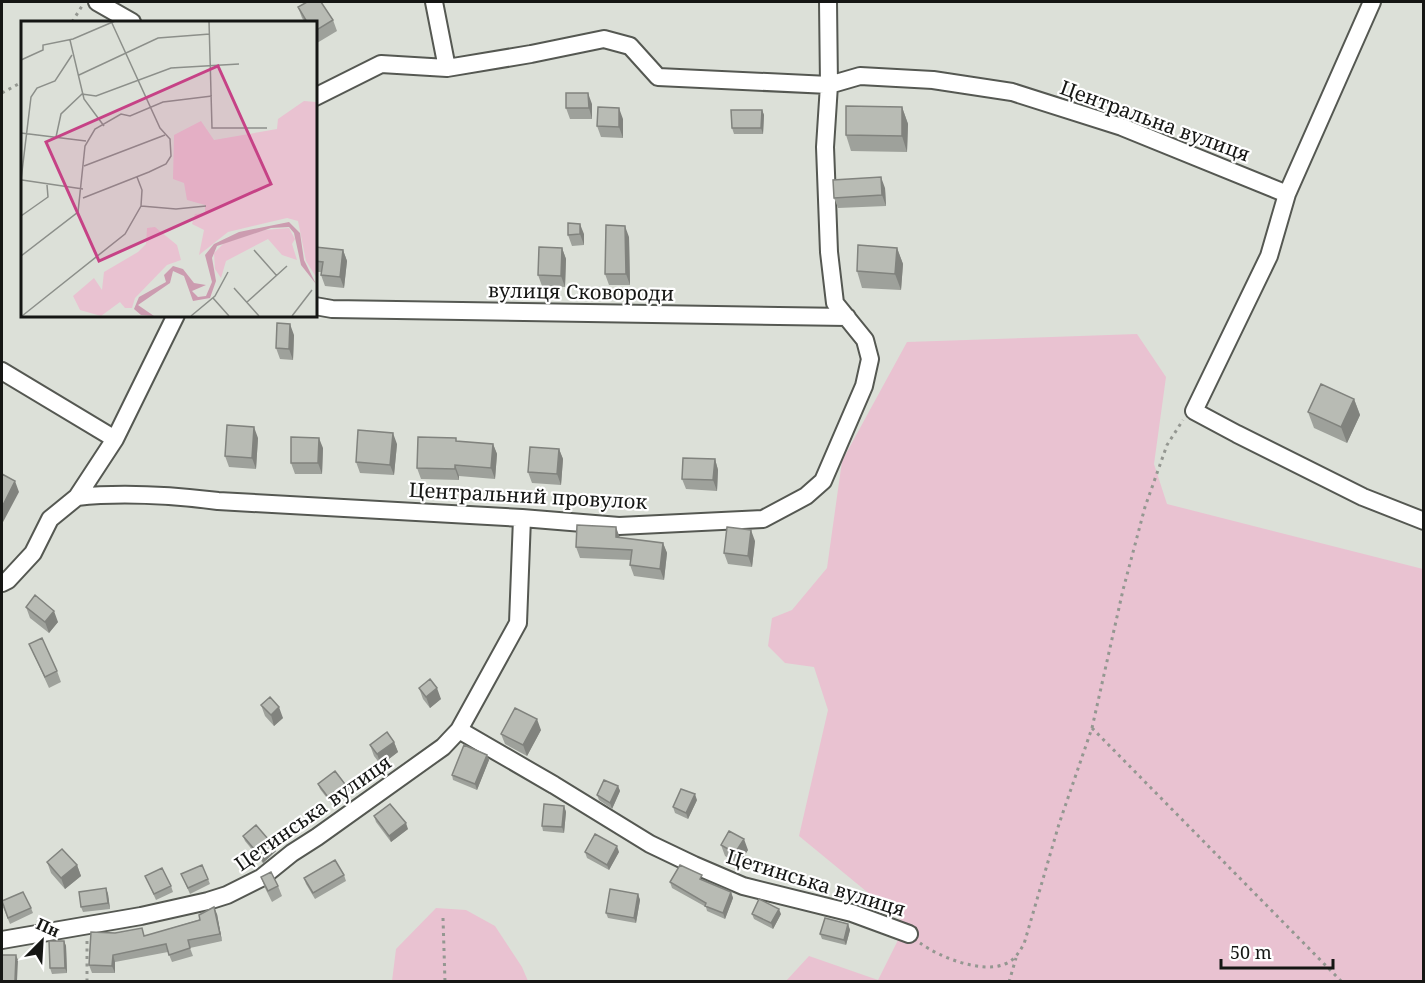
<svg xmlns="http://www.w3.org/2000/svg" width="1425" height="983" font-family="'Noto Serif',serif">
<style>
.green{fill:#e9c2d1}
.lines{fill:none;stroke-linecap:round;stroke-linejoin:round}
.street-casing{stroke:#555852;stroke-width:20}
.path{stroke:#949791;stroke-width:3;stroke-dasharray:3 4.5;stroke-linecap:butt}
.street{stroke:#fff;stroke-width:16}
.wall{fill:#9ea19b}
.shaded-wall{fill:#81837e}
.building{fill:#b8bbb4;stroke:#81837e;stroke-width:1.5}
.labels{text-anchor:middle;stroke-width:4.5;stroke-linejoin:round;paint-order:stroke}
.street-label{font-size:20px;fill:#151614;stroke:#fff}
.inset-road{fill:none;stroke:#8c8f8a;stroke-width:1.5}
.view{fill:#c64286;fill-opacity:0.15;stroke:#c64286;stroke-width:3}
.inset-edge{fill:none;stroke:#151614;stroke-width:3}
</style>
<rect width="100%" height="100%" fill="#dce0d8"/>
<!-- green -->
<path class="green" d="M1137 334 1166 377 1154 464 1167 504 1423 569V981H786L809 956 878 980 906 924 799 836 828 710 814 667 785 663 768 646 772 618 792 610 827 568 842 461 907 342Z
M436 908 466 910 495 926 522 967 528 981H392L396 949Z"/>
<g class="lines">
<defs>
<path id="street" d="M97 2 132 22
M434 2 447 68
M1372 2 1287 194 1269 256 1194 411 1237 434 1363 497 1424 521
M315 97 381 64 447 68 531 54 604 39 630 46 658 77 829 85 860 76 933 80 1012 92 1122 127 1287 194
M315 306 332 309 847 317
M2 371 115 439
M77 497C124 492 170 495 218 501L522 518 619 526 763 519 806 496 823 481 864 386 870 359 865 340 835 303 829 252 825 147 829 85 828 2
M2 583 8 580 33 553 50 519 77 497 115 439 176 315
M459 730 554 785 650 844 694 865 743 886 852 913 909 934
M2 940 141 916 208 901 227 895 261 878 292 853 317 837 443 747 459 730 518 623 522 518"/>
</defs>
<!-- street casing -->
<use href="#street" class="street-casing"/>
<!-- path -->
<path class="path" d="M72 22 82 6
M2 93 22 82
M1092 728 1342 982
M443 918 445 982
M87 941V982
M920 943C939 957 982 974 1005 964 1015 960 1019 952 1024 944L1059 824 1092 728 1123 590 1145 507 1167 445 1183 420
M1009 982 1016 958"/>
<!-- street -->
<use href="#street" class="street"/>
</g>
<!-- wall -->
<path class="wall" d="M298 7 333 20 337 31 317 43 315 39V22H305L302 18Z
M592 104V119H570L566 108Z
M902 107 908 124 907 152 851 151 846 135Z
M762 110 764 115 763 134H734L732 128Z
M623 119V138L601 137 597 126Z
M885 188 886 206 838 208 834 198Z
M584 234V245L572 246 568 235Z
M629 237 630 285H609L605 274Z
M315 247 343 250 347 261 344 288 325 286 321 275 322 272H317L315 266Z
M562 248 566 259 565 287 542 286 538 275Z
M897 248 903 264 901 290 862 288 857 271Z
M294 335 293 360 280 359 276 348Z
M1354 399 1360 415 1347 443 1314 428 1308 412Z
M258 438 256 469 229 467 225 456Z
M457 441 493 444 497 454 495 479 459 476V480L421 479 417 468Z
M397 444 394 475 360 473 356 462Z
M323 448 322 474H295L291 463Z
M559 449 563 459 561 485 532 483 528 472Z
M715 459 718 470 717 491 686 489 682 479Z
M620 538 663 543 667 553 664 580 634 576 630 565 631 560 580 558 576 547Z
M755 541 752 567 728 564 724 553Z
M26 607 58 622 49 633 30 618Z
M29 644 57 671 61 682 49 688Z
M419 688 441 699 430 708 423 699Z
M261 705 283 718 274 726 265 716Z
M541 730 527 756 505 744 501 734Z
M394 742 398 752 381 765 374 756 370 745Z
M487 755 489 760 477 790 453 780 452 775Z
M318 784 348 788 350 793 333 806 320 789Z
M618 786 620 791 612 809 599 800 597 795Z
M697 800 688 819 675 813 673 807Z
M564 806 566 812 564 833 543 831 542 826Z
M374 816 408 829 391 842 376 822Z
M243 836 276 851 263 863 245 841Z
M721 845 748 850 739 864 725 856Z
M585 852H619L609 870 587 858Z
M47 862 77 865 81 876 65 889 51 873Z
M181 874 208 879 210 884 190 894Z
M344 875 346 881 315 899 306 884 304 878Z
M145 876 171 886 173 892 156 900Z
M261 877 278 886 282 896 272 902 265 888Z
M704 881 731 892 733 898 725 919 707 911 706 907 672 888 670 882Z
M106 888 108 894 110 909 83 912 81 907Z
M638 894 640 900 636 923 608 918 606 913Z
M3 907 31 908 33 913 10 924Z
M217 914 222 941 190 948 193 956 172 962 168 952 115 962V973H92L89 965 145 936Z
M752 914H781L773 929 754 919Z
M848 924 850 930 846 945 822 939 820 934Z
M64 941 66 946 67 973 52 974 50 968Z"/>
<!-- shaded-wall -->
<path class="shaded-wall" d="M588 93 592 104V119L589 108Z
M902 107 908 124 907 152 902 136Z
M619 108 623 119V138L619 127Z
M762 110 764 115 763 134 761 128Z
M881 177 885 188 886 206 882 195Z
M580 224 584 234V245L580 234Z
M625 226 629 237 630 285 626 274Z
M562 248 566 259 565 287 561 276Z
M897 248 903 264 901 290 895 274Z
M343 250 347 261 344 288 340 277Z
M290 324 294 335 293 360 289 349Z
M1354 399 1360 415 1347 443 1341 427Z
M254 427 258 438 256 469 252 458Z
M393 433 397 444 394 475 390 465Z
M319 438 323 448 322 474 318 463Z
M493 444 497 454 495 479 491 468Z
M559 449 563 459 561 485 557 474Z
M715 459 718 470 717 491 713 480Z
M455 465 459 476V480L455 469Z
M15 481 19 492 2 524V507Z
M616 527 620 538 616 537Z
M751 530 755 541 752 567 748 556Z
M663 543 667 553 664 580 660 569Z
M54 611 58 622 49 633 45 622Z
M437 688 441 699 430 708 426 697Z
M279 707 283 718 274 726 271 715Z
M537 719 541 730 527 756 523 745Z
M394 742 398 752 381 765 377 754Z
M487 755 489 760 477 790 475 784Z
M618 786 620 791 612 809 610 803Z
M348 788 350 793 333 806 331 801Z
M695 794 697 800 688 819 686 813Z
M564 806 566 812 564 833 562 827Z
M406 823 408 829 391 842 389 836Z
M744 839 748 850 739 864 735 853Z
M274 846 276 851 263 863 261 857Z
M617 846 619 852 609 870 607 865Z
M77 865 81 876 65 889 61 878Z
M106 888 108 894 110 909 108 903Z
M731 892 733 898 725 919 723 913Z
M638 894 640 900 636 923 634 918Z
M214 907 217 914 222 941 220 934Z
M779 909 781 914 773 929 771 923Z
M848 924 850 930 846 945 844 940Z
M64 941 66 946 67 973 65 968Z
M16 955 18 960 17 981H15Z
M113 955 115 962V973L112 966Z"/>
<!-- building -->
<path class="building" d="M307 2H321L333 20 315 31V22H307L298 7Z
M566 93H588L589 108H566Z
M846 106 902 107V136L846 135Z
M598 107 619 108V127L597 126Z
M731 110H762L761 128H732Z
M881 177 882 195 834 198 833 180Z
M568 223 580 224V234L568 235Z
M606 225 625 226 626 274H605Z
M858 245 897 248 895 274 857 271Z
M315 247 343 250 340 277 321 275 323 262 315 261Z
M539 247 562 248 561 276 538 275Z
M277 323 290 324 289 349 276 348Z
M1321 384 1354 399 1341 427 1308 412Z
M227 425 254 427 252 458 225 456Z
M358 430 393 433 390 465 356 462Z
M291 437 319 438 318 463H291Z
M418 437 456 438V441L493 444 491 468 455 465V469L417 468Z
M530 447 559 449 557 474 528 472Z
M683 458 715 459 713 480 682 479Z
M2 474 15 481 2 507Z
M577 525 616 527V537L663 543 660 569 630 565 632 550 576 547Z
M727 527 751 530 748 556 724 553Z
M35 595 54 611 45 622 26 607Z
M42 638 57 671 45 677 29 644Z
M430 679 437 688 426 697 419 688Z
M270 697 279 707 271 715 261 705Z
M515 708 537 719 523 745 501 734Z
M387 732 394 742 377 754 370 745Z
M464 745 487 755 475 784 452 775Z
M335 771 348 788 331 801 318 784Z
M604 780 618 786 610 803 597 795Z
M681 789 695 794 686 813 673 807Z
M390 804 406 823 389 836 374 816Z
M544 804 564 806 562 827 542 826Z
M256 825 274 846 261 857 243 836Z
M729 831 744 839 735 853 721 845Z
M595 834 617 846 607 865 585 852Z
M62 849 77 865 61 878 47 862Z
M335 860 344 875 313 893 304 878Z
M202 865 208 879 188 888 181 874Z
M680 865 702 875 700 879 731 892 723 913 705 906 706 903 670 882Z
M162 868 171 886 154 894 145 876Z
M271 872 278 886 268 891 261 877Z
M106 888 108 903 81 907 79 892Z
M610 889 638 894 634 918 606 913Z
M23 892 31 908 8 918 2 901Z
M759 899 779 909 771 923 752 914Z
M214 907 220 934 188 940 190 948 169 955 166 944 113 955 112 966 89 965 91 932 115 933 142 928 144 936 200 920 199 915Z
M825 918 848 924 844 940 820 934Z
M49 941H64L65 968H50Z
M2 955H16L15 981H2Z"/>
<g class="labels">
<!-- street labels -->
<g class="street-label">
<text transform="translate(1155 121) rotate(20)" y="7">Центральна вулиця</text>
<text transform="translate(581 292) rotate(1)" y="7">вулиця Сковороди</text>
<text transform="translate(528 496) rotate(3)" y="7">Центральний провулок</text>
<text transform="translate(313 813) rotate(-35)" y="7">Цетинська вулиця</text>
<text transform="translate(816 883) rotate(17)" y="7">Цетинська вулиця</text>
</g>
</g>
<!-- overview -->
<g transform="translate(21 21)">
<rect width="296" height="296" fill="#dce0d8"/>
<path d="M283 80 295 81V256L285 240 277 200 266 197 207 211 178 234 183 209 171 203 174 193 184 192V184L166 179 163 162 152 158 153 114 180 100 193 119 256 108 257 98ZM134 206 156 224 160 239 146 244 114 277 111 287H104L99 281 80 295 59 289 52 275 73 257 81 269 83 251 117 231 125 223 126 207ZM268 207 274 218 271 223 276 239 261 234 247 218 205 240 200 257 194 248 193 232 203 222 244 209Z" fill="#e9c2d1"/>
<path d="M268 201 279 212 283 239 295 263 280 244 273 212 268 206 250 207 196 225 191 237 195 260 189 277 172 280 163 255 152 250 149 262 117 284 133 295 120 294 113 288 118 276 145 261 143 254 152 245 162 248 173 262 185 264 171 270 177 276 185 275 191 261 184 234 193 223 218 211Z" fill="#cc9cb0"/>
<path class="inset-road" d="M188 0 191 107H246M49 19 63 78 83 105M0 39 22 29V24L52 18 94 0M58 54 137 17 189 13M0 112 65 120M35 116 40 93 61 73 75 75 150 47 218 43M63 145 144 114M0 159 10 76 16 67 34 60 51 34M1 159 62 168M62 177 128 151 145 143 150 135 149 118 139 107 90 0M120 185 155 188 185 185M0 195 27 176 26 164M233 229 256 255M0 235 57 191 64 125 74 108 100 93 109 95 142 81 191 75M213 267 238 295M192 277 208 295M226 281 266 245M1 295 104 213 120 185 121 169 116 156M170 295 194 275 207 251M271 295 291 269"/>
<path class="view" d="M197 45 250 163 78 240 25 121Z"/>
<rect width="296" height="296" class="inset-edge"/>
</g>
<!-- border -->
<rect width="1425" height="983" fill="none" stroke="#151614" stroke-width="6"/>
<!-- north arrow -->
<g transform="translate(42 941) rotate(24)" stroke="#ffffff" stroke-width="4.5" paint-order="stroke">
<path d="M0-4.5L10 22L0 15L-10 22Z" fill="#151614"/>
<text y="-9" font-size="16" font-weight="bold" text-anchor="middle" fill="#151614">Пн</text>
</g>
<!-- scale -->
<path d="M1221 959v9h112v-9" fill="none" stroke="#151614" stroke-width="3"/>
<text x="1230" y="959" font-size="18" fill="#151614" stroke="#ffffff" stroke-width="4.5" paint-order="stroke">50 m</text>
</svg>
